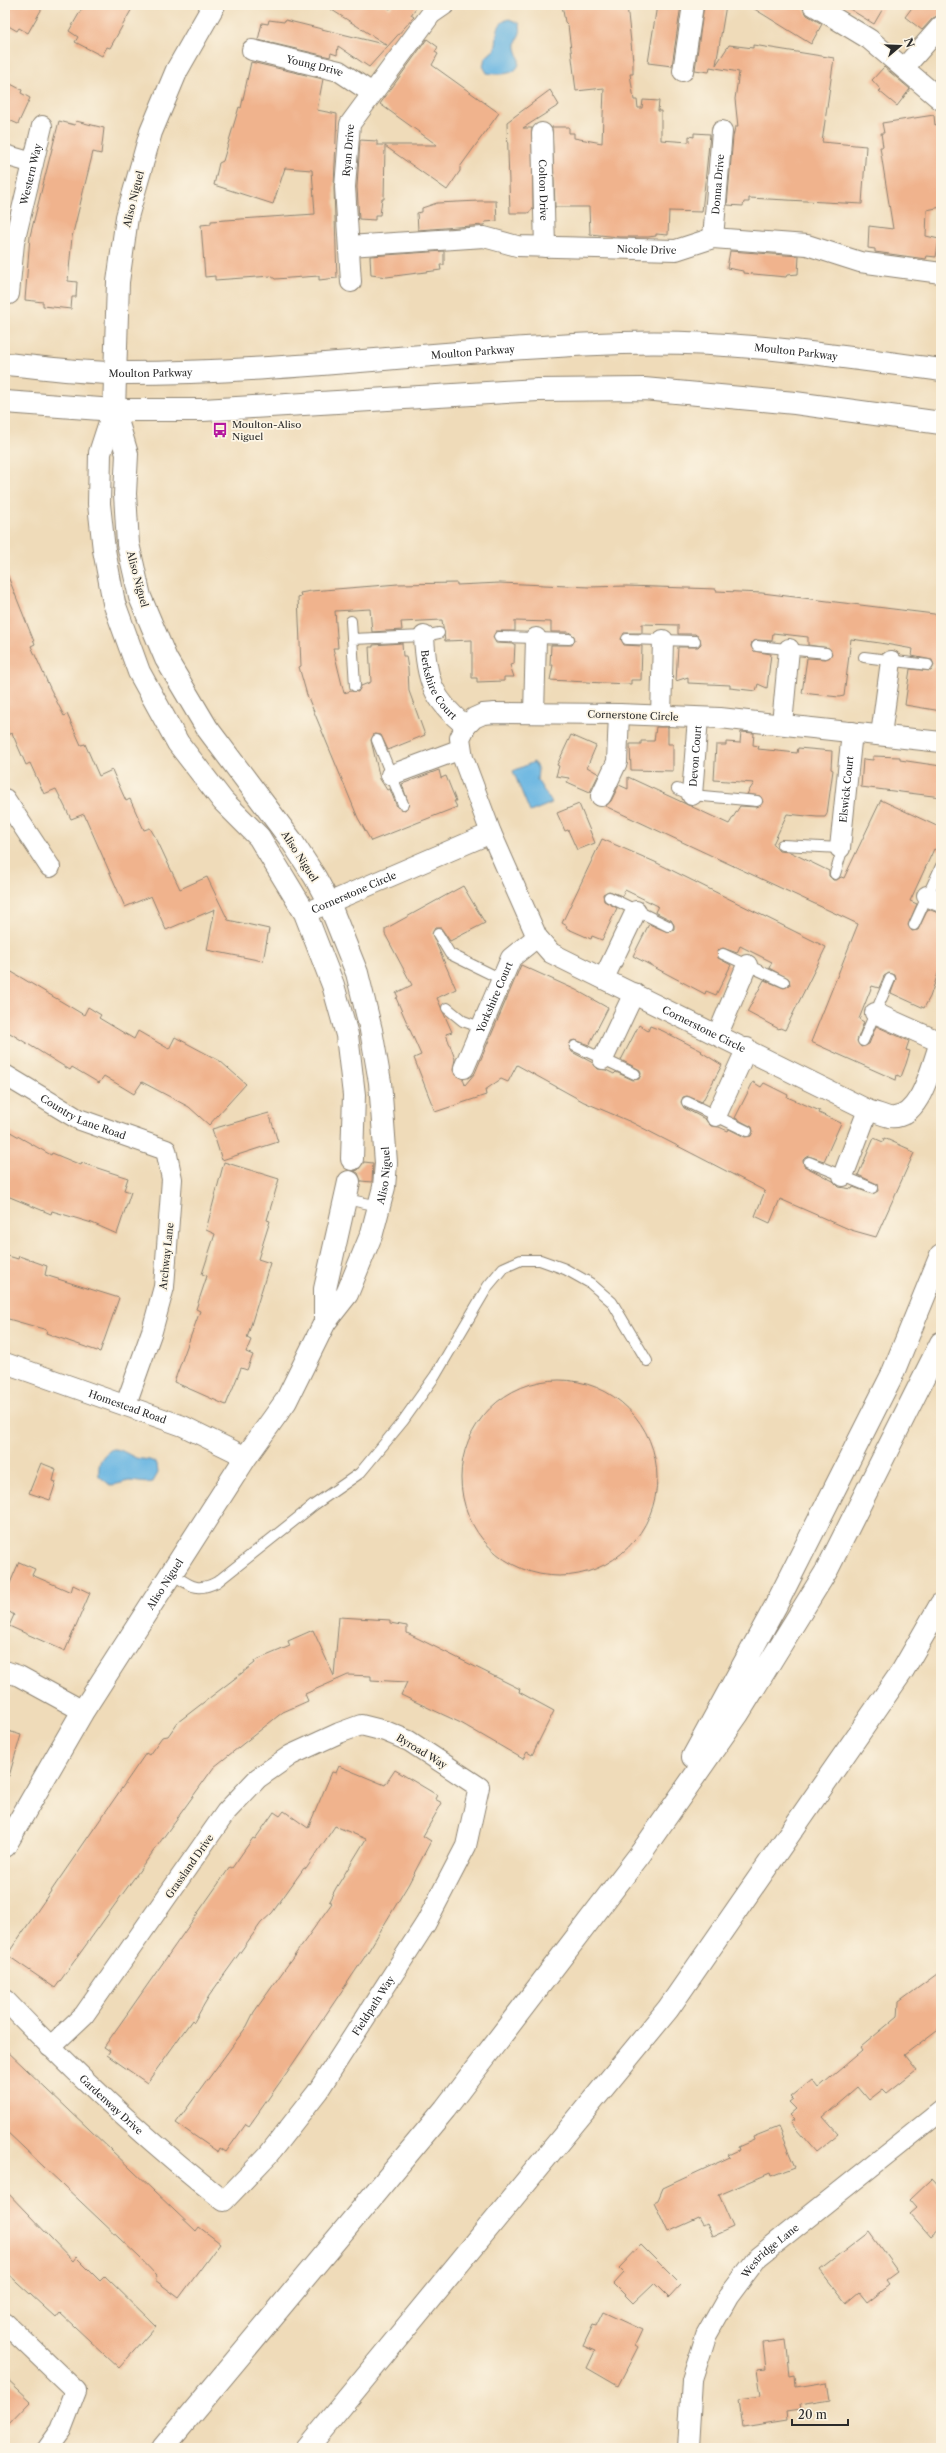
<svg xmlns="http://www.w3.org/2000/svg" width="946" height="2453" font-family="'Libre Caslon Text',serif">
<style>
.water{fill:#69b6e2;stroke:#4a7086}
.building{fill:#f0b38d}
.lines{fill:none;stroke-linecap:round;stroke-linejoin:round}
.service-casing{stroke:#8d8372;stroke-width:12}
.minor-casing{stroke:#8d8372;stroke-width:22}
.tertiary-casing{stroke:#8d8372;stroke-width:24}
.primary-casing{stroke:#8d8372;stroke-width:24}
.motorway-casing{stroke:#8d8372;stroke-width:24}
.service{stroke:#fff;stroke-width:10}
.minor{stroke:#fff;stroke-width:20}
.tertiary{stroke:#fff;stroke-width:22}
.primary{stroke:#fff;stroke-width:22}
.motorway{stroke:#fff;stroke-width:22}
.labels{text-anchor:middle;stroke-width:3.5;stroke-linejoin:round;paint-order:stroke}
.street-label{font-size:10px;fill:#2b2b2b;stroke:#fcf5e5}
.poi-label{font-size:10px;fill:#2b2b2b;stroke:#fcf5e5;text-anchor:start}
</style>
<rect width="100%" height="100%" fill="#fcf5e5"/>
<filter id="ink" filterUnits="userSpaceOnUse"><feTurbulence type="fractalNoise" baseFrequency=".025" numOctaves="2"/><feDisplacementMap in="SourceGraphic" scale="8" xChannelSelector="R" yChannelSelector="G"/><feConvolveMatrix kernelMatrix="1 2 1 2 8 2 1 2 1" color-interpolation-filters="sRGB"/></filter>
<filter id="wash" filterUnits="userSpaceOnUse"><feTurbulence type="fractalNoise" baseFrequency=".012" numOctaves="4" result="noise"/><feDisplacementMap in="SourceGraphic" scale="16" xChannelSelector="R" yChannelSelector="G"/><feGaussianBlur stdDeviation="0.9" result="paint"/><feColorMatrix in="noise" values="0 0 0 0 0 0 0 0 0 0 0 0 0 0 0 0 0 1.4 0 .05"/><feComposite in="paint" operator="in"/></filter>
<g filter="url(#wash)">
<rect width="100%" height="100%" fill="#efdbb9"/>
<!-- water -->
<path class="water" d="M509 19 519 23C523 32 518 35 516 44 515 50 519 54 519 59 521 76 498 75 487 73L483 66 485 58 495 49C499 37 493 24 509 19Z
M534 762 538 770 537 780 552 803 530 812 513 771Z
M112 1449C122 1449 127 1454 136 1458 143 1460 150 1458 157 1464L158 1473 153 1482C144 1484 137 1481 129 1481 123 1482 117 1485 110 1485L99 1476C98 1463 100 1457 112 1449Z"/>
<g id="blocks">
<!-- building -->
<path class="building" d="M5 5H44L28 33 19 28 17 31 5 24Z
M84 5H134L110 48 107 47 102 56 75 42 78 37 69 31Z
M324 5H385L390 9 393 5H418L411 15 414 17 369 67 338 46 337 55 331 53 330 57 258 40 262 23 268 24 269 20 284 22 285 20 387 45Z
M562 5H627L633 61V74H630L634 100H637L638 108H642L643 100 659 101 658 111H661V140L689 142V136L694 137V133L710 134 702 212 669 211 668 235 656 234V236L648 237H619L590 234 589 207H555L552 127H569V133H574V138L602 143 604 88 576 91 568 25 565 22Z
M657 5H681L672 66 648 63Z
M704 5H726L716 65 729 45 753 48V45L834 58 822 142 866 146 862 204 749 198V202H744L743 206 727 205 733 137 735 127H738L735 99 739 72 710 67 709 72 695 70Z
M748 5 796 7 802 5 807 15 822 24 811 44Z
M843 5H885L874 24Z
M914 5H941V15L933 18 922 30 905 17Z
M427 39 438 47 435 52 438 54 432 65 499 113 460 167V171L447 190 385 146 384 199H382L380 215H375V220L359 219 357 187 360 140 377 141V145H437L380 104Z
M251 62 323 79 317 110 337 114 334 188 337 278 319 280V276L275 279 271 276 215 280V276L205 277 201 225 211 224V221L315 214 312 170 285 168 273 204 214 185 219 163 223 161 239 107 241 108Z
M884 67 910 89 897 106 879 91 881 90 872 80Z
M5 81 22 90 21 93 30 98 18 124 9 120 5 128Z
M550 90 559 105 523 128H532L533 209 528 213H510L507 122Z
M934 115 935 125 938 124 941 142V207L927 210 926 236 939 239 936 257 927 256 926 259 875 252V249L868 248 869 226 893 229 880 147H883L881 133H884L882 123Z
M59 121 75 125 76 121 104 128 101 154 93 152 72 237 68 281 77 282 76 297H72L71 309 43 306V302L25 300 30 236Z
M479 201H496L497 221 485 222 484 225 418 230 417 213 422 212V208L437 203Z
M444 251V265H440L441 270 387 277 371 275 370 256Z
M730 251 799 256 798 274 787 275 786 277 743 273V271L727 268Z
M5 569 35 644 31 646 50 688 64 716 67 714 81 745 85 744 99 776 112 770 126 801 130 799 144 830 150 828 157 840 180 889 207 877 228 920 269 929 263 961 207 950 215 909 166 930 151 896 125 907 84 814 71 819 56 789 44 794 30 763 26 765 12 733 9 735 5 726Z
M457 583V585L500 583 589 587 627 586 716 589V591L762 593 934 614 941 616V711L905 705 910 669 931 671 934 665 932 660 912 656 913 649 880 643 851 639 844 696 839 697 802 693 807 658 826 659 832 654 829 648 808 645V637L773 633 772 641 757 640 752 642 751 646 754 651 771 654 767 688 758 684 756 691 730 688V685L688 683V677L676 681 678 647H698L701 644 700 638 695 634H678V625L642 624V633H624L621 639 624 645 642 646 641 680H631V684L604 683 550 680 553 665H550L551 645H572L575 640 574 636 569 632H551V622L515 621V631H496L493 637 496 643 515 644 514 664 510 665 514 677H504V681L477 682V678H472V640L445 641 442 620 401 622 402 630 372 632 370 609 335 611 338 648H333L344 693 351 691 358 692 361 686 371 682 369 647H373V645L402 643 403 656H406L408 669 409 691 425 735 388 750 381 735 374 734 371 740 380 779 387 790 390 789 397 807 405 810 409 805 402 784 439 770 441 778 446 776 456 801H454L457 807 371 841 358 818 307 695 299 667 301 666 298 597 301 596 300 593 311 591 398 584Z
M656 727H668V744H673V771L631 770 630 744H641V741H654Z
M741 732 754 733 753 745 759 746 758 749 797 753 798 748 832 751 831 769 833 770 827 814 825 817H817L787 814 773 844 779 851 790 852 829 871V876L833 880H837L841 877 844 878 881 800 941 828V852L934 849 910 901 917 904 908 925 912 931 918 930 928 909 941 914V965L930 997 924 1008 891 993 896 979 895 975 889 973 884 976 879 988 872 986 859 1019 864 1022 857 1041 861 1047 869 1044 876 1026 909 1041 906 1050 910 1051 906 1064 901 1077 897 1075 896 1080 811 1042 858 924 605 806 611 801 619 785 628 789V777L729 824 740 806 757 807 763 802 760 796 747 794 754 783 714 780 716 745H726V742L740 743Z
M571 735 596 746 587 767 599 774 590 792 567 782 569 778 556 776 559 766 557 765Z
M873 756 900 757V760L941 766V797L861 787 863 759 873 760Z
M579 804 595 843 577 850 568 830 565 831 557 813Z
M602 839 655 862 826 947 785 1030 780 1028 779 1029 747 1012 764 980 784 988 790 985 789 979 769 968 772 962 740 946 737 953 723 948 717 951 718 958 731 965 716 995 706 991 705 994 633 956 649 924 668 932 674 929V925L671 920 655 912 658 906 625 890 622 896 609 891 603 894 604 901 617 908 602 940 592 936 591 939 566 928 567 926 562 923Z
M463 886 485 923 450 941 441 928H435L432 934 456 989 437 998 452 1032 446 1034 455 1059 453 1070 455 1075 463 1079 465 1085 475 1073 521 965 576 990 608 1008 589 1045 575 1040 571 1041 569 1046 572 1052 593 1063 598 1069 606 1070 614 1074 616 1072 633 1080 639 1079 641 1074 640 1070 621 1060 639 1025 648 1031 650 1026 663 1031 702 1051 701 1052 722 1065 702 1102 687 1096 683 1097 681 1102 684 1108 705 1119 711 1126 719 1127 728 1131 729 1129 745 1137 751 1136 753 1131 752 1127 735 1118 753 1082 761 1087 764 1083 788 1095 787 1097 820 1111 819 1113 841 1123 824 1161 808 1156 803 1160 804 1166 833 1181 839 1187 852 1189 853 1187 872 1194 878 1191 877 1184 858 1175 874 1138 883 1142 884 1138 909 1149V1151L914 1153 876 1237 851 1230 780 1199 770 1223 755 1216 765 1191 631 1122 584 1102 517 1065 508 1082 501 1079 485 1090 486 1095 435 1112 414 1058 421 1055 396 998 398 997 396 993 412 985 385 934V929Z
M5 968 84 1015 88 1007 101 1015 99 1018 134 1039 138 1031 169 1049 175 1037 220 1061 246 1084 209 1125 189 1107 142 1082 134 1094 104 1076 99 1083 72 1067 70 1070 5 1030Z
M269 1113 278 1142 222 1160 212 1129Z
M5 1129 51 1155 52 1153 81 1165 82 1163 128 1178 124 1190 131 1192 117 1234 92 1223 52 1211 51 1214 5 1195Z
M224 1162 279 1179 267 1220 270 1221 258 1259 270 1263 247 1338 251 1340 246 1352 253 1355 247 1370 241 1368 226 1405 174 1382 200 1311 196 1309 207 1276 202 1274 215 1234 206 1230Z
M364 1162 373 1163 372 1182 361 1181 358 1173 354 1171 358 1170Z
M5 1255 18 1259 19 1256 47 1266 45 1275 119 1298 100 1352 54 1336 46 1333 47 1330 5 1318Z
M461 1478a98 98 0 1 1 196 0a98 98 0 1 1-196 0Z
M41 1463 56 1469 53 1481 56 1482 50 1500 29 1493Z
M19 1562 35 1569 32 1575 71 1592 73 1585 90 1593 65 1651 9 1626 14 1615 5 1609V1595Z
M339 1617 390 1620V1623L407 1626V1633L520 1689 519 1692 554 1711 532 1755 527 1752 523 1759 461 1723 401 1695 407 1682 371 1680V1676L348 1675 305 1694 308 1701 283 1712 214 1767 55 1988 7 1955 146 1753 149 1755 162 1737 168 1736 178 1722 255 1663 254 1661 290 1646 288 1641 313 1630 334 1676Z
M5 1730 21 1735 9 1776 5 1775Z
M339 1766 385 1785 395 1770 437 1795 435 1799 442 1803 423 1836 431 1841 408 1885 366 1955 290 2068 249 2126 246 2124 226 2152 220 2148 218 2152 176 2123 247 2026 254 2012 332 1903 329 1901 336 1888 366 1839 335 1826 306 1869 304 1868 272 1913 261 1923 209 1996 194 2022 192 2020 147 2083 107 2055 110 2051 104 2047 230 1867 232 1868 253 1838 255 1839 274 1812 280 1816 284 1811 308 1828 332 1772 336 1773Z
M941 1971V2027L904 2055 916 2070 887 2093 883 2089 869 2100 858 2087 823 2117 838 2134 816 2152 790 2122 794 2120 789 2115 796 2109 789 2102 793 2099 791 2097 812 2080 818 2088 843 2067 863 2050 861 2047 898 2016 899 2002Z
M5 2049 196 2231 199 2227 220 2243 179 2298 155 2280 157 2276 139 2257 5 2130Z
M778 2127 795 2167 771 2176 770 2173 719 2195 733 2227 713 2236 707 2223 703 2225 699 2218 668 2232 654 2202 658 2200 663 2188 730 2157 728 2155 739 2150 738 2147 754 2140 753 2137Z
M931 2179 941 2190V2228L931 2237 910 2213 917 2207 910 2199Z
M5 2190 73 2261 76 2257 100 2281 105 2276 156 2326 119 2368 60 2313 56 2318 5 2271Z
M869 2232 898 2272 887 2280 890 2284 867 2302 859 2292 846 2303 820 2270Z
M641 2245 681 2285 669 2298 654 2283 633 2303 614 2284 624 2273 619 2268Z
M603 2312 642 2330 635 2345 638 2347 618 2386 587 2368 595 2351 583 2346 593 2325 596 2326Z
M786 2340 790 2376 795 2375 796 2387 827 2382 830 2400 799 2405 800 2410 786 2412 787 2420 743 2427 739 2399 761 2396 757 2369 766 2368 763 2343Z
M5 2377 31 2401 5 2428Z"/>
</g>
</g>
<g filter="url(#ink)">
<use href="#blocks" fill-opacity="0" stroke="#8d8372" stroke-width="1"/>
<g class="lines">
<defs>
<path id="service" d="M351 621 355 686
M499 637 569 639
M352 639 424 636 439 633
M627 639 695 641
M757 646 826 653
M864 657 928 665
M377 740 403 804
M677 789 692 795 757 801
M782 845 840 848 841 854 835 874
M609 897 668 926
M914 925 941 866
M438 934 450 954 501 979
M723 954 784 982
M447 1008 463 1021 480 1027
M863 1041 890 979
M575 1046 635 1074
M687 1102 747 1131
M809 1162 872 1188
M346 1199 379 1206
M172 1574C190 1585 196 1593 217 1582L314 1505 360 1473 403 1421 435 1376 488 1286 503 1268 521 1260H540L565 1269 590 1283 612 1302 647 1361"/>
<g id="minor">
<path d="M813 5 869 39 941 100"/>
<path id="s1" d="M252 50 339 71 372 93"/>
<path d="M904 68 941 26"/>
<path d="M683 71 693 5"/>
<path id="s2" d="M542 133 545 247"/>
<path d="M5 155 33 163"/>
<path id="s3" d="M713 238 722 131"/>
<path id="s4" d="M349 246 484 237 517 246 676 250 713 238 807 245 860 262 941 273"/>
<path id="s5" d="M351 282 345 187 350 124 431 14 444 5"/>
<path id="s6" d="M9 294 14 243 42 126"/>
<path id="s7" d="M424 636C426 678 432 700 466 726"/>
<path d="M534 713 536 638"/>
<path d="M661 716 663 640"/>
<path d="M782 724 789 649"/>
<path d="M881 735 891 661"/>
<path id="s8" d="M941 742 720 718 619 714 495 713 483 714 474 718 466 726 460 738 463 758 491 833 537 937 551 953 868 1110C875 1112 882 1115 889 1117 921 1122 932 1062 941 1040"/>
<path d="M391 775 461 749"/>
<path id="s9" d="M692 795 698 718"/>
<path d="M601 796 617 762 619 714"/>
<path d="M5 799 50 867"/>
<path id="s10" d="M840 848 852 732"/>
<path d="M927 896 941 902"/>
<path id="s11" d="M305 913 491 833"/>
<path d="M604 978 636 911"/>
<path d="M875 1013 940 1042"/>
<path d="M718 1034 747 965"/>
<path d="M603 1059 634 993"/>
<path id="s12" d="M464 1068 511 958 537 937"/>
<path id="s13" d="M5 1075 78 1119 166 1150 172 1179 164 1287 152 1331 126 1404"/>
<path d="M716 1116 747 1048"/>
<path d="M843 1176 868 1110"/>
<path id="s14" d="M5 1363 183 1426 246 1457"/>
<path d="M5 1671 19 1676 83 1711"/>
<path id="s15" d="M5 2000C73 2071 146 2140 224 2201L268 2155 318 2091 426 1923 466 1846 479 1787 409 1741 385 1731 361 1725 339 1733 291 1755 258 1778 226 1812 84 2015 50 2047"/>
<path d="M5 2323 76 2391 61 2430 48 2448"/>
<path id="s16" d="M688 2448 692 2380 706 2336 728 2297 758 2257 941 2111"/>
</g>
<g id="tertiary">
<path d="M214 5 177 70 151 132 127 217 118 282 114 410 100 453 99 504 104 550 114 603 139 672 178 743 223 801 259 837 305 913 333 985 347 1035 354 1095 352 1159"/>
<path d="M325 1322V1289L349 1182"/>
<path id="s17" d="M5 1846 83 1711 246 1457 286 1401 325 1322 347 1294 372 1233 384 1187 386 1163 380 1082 371 1030 357 973 329 903 315 877 291 840 207 728 166 659 140 597 128 544 125 494 127 454 114 410"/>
</g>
<g id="primary">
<path id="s18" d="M5 364C42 367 80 373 118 373 287 374 453 348 622 343 729 339 835 356 941 370"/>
<path d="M5 402 114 410H203L538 390 644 389 795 403 941 423"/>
</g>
<path id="motorway" d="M693 1757 775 1607 892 1375 941 1255
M163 2448 445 2109 641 1853 738 1714 827 1570 941 1343
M307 2448 668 2009 903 1670 941 1604"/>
</defs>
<!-- service casing -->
<use href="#service" class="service-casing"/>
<!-- minor casing -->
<use href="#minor" class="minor-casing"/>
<!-- tertiary casing -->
<use href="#tertiary" class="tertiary-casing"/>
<!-- primary casing -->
<use href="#primary" class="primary-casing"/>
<!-- motorway casing -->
<use href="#motorway" class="motorway-casing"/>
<!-- service -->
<use href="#service" class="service"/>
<!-- minor -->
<use href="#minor" class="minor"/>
<!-- tertiary -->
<use href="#tertiary" class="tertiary"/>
<!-- primary -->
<use href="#primary" class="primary"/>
<!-- motorway -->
<use href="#motorway" class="motorway"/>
</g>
</g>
<!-- icons -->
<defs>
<symbol id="bus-bare" viewBox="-9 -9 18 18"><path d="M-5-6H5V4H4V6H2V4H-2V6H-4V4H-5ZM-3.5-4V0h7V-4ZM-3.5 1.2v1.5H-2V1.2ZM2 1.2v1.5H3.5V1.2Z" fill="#b5179e" stroke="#fcf5e5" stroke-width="2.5" paint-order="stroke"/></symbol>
</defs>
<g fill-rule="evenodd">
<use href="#bus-bare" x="209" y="419" width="22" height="22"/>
</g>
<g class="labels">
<!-- street labels -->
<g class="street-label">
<text dy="4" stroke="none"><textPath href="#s1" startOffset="65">Young Drive</textPath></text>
<text dy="4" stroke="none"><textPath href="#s5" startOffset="132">Ryan Drive</textPath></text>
<text dy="4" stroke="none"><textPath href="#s6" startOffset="122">Western Way</textPath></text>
<text dy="4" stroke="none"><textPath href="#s3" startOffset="54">Donna Drive</textPath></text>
<text dy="4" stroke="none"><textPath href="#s2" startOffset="57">Colton Drive</textPath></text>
<text transform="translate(133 199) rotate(-76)" y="4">Aliso Niguel</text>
<text dy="4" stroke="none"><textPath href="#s4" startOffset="299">Nicole Drive</textPath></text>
<text dy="4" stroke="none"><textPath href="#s18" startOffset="793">Moulton Parkway</textPath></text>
<text dy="4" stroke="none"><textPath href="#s18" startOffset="469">Moulton Parkway</textPath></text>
<text dy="4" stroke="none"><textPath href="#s18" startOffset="146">Moulton Parkway</textPath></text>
<text transform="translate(138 579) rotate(75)" y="4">Aliso Niguel</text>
<text dy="4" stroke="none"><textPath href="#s7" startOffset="52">Berkshire Court</textPath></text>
<text transform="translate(633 715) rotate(2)" y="4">Cornerstone Circle</text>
<text dy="4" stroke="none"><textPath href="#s9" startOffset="39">Devon Court</textPath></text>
<text dy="4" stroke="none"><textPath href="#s10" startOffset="59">Elswick Court</textPath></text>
<text transform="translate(300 856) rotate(57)" y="4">Aliso Niguel</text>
<text dy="4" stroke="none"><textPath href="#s11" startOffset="53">Cornerstone Circle</textPath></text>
<text dy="4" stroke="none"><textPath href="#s12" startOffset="77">Yorkshire Court</textPath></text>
<text dy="4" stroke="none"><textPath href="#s8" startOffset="900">Cornerstone Circle</textPath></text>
<text dy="4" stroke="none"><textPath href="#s13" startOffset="89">Country Lane Road</textPath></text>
<text dy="4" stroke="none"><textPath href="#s17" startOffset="775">Aliso Niguel</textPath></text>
<text transform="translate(166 1256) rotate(-84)" y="4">Archway Lane</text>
<text dy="4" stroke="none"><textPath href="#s14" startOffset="130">Homestead Road</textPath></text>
<text dy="4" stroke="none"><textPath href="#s17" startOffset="307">Aliso Niguel</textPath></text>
<text transform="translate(422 1751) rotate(31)" y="4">Byroad Way</text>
<text transform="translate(189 1866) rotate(-55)" y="4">Grassland Drive</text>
<text dy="4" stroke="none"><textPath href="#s15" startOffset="544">Fieldpath Way</textPath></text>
<text dy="4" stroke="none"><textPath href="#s15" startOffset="149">Gardenway Drive</textPath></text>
<text dy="4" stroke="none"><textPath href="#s16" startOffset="222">Westridge Lane</textPath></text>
</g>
<!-- poi labels -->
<g class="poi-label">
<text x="232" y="428">Moulton-Aliso<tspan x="232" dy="12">Niguel</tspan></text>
</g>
</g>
<!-- margin -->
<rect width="946" height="2453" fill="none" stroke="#fcf5e5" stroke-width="20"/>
<!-- north arrow -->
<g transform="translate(900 46) rotate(71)" stroke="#fcf5e5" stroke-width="3" paint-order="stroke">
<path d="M0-3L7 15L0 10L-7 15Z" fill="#2b2b2b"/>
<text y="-6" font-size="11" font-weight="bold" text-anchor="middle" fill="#2b2b2b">N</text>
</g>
<!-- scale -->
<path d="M792 2419v6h56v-6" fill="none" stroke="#2b2b2b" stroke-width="2"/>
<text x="798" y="2419" font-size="12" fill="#2b2b2b" stroke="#fcf5e5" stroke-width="3" paint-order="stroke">20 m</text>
</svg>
